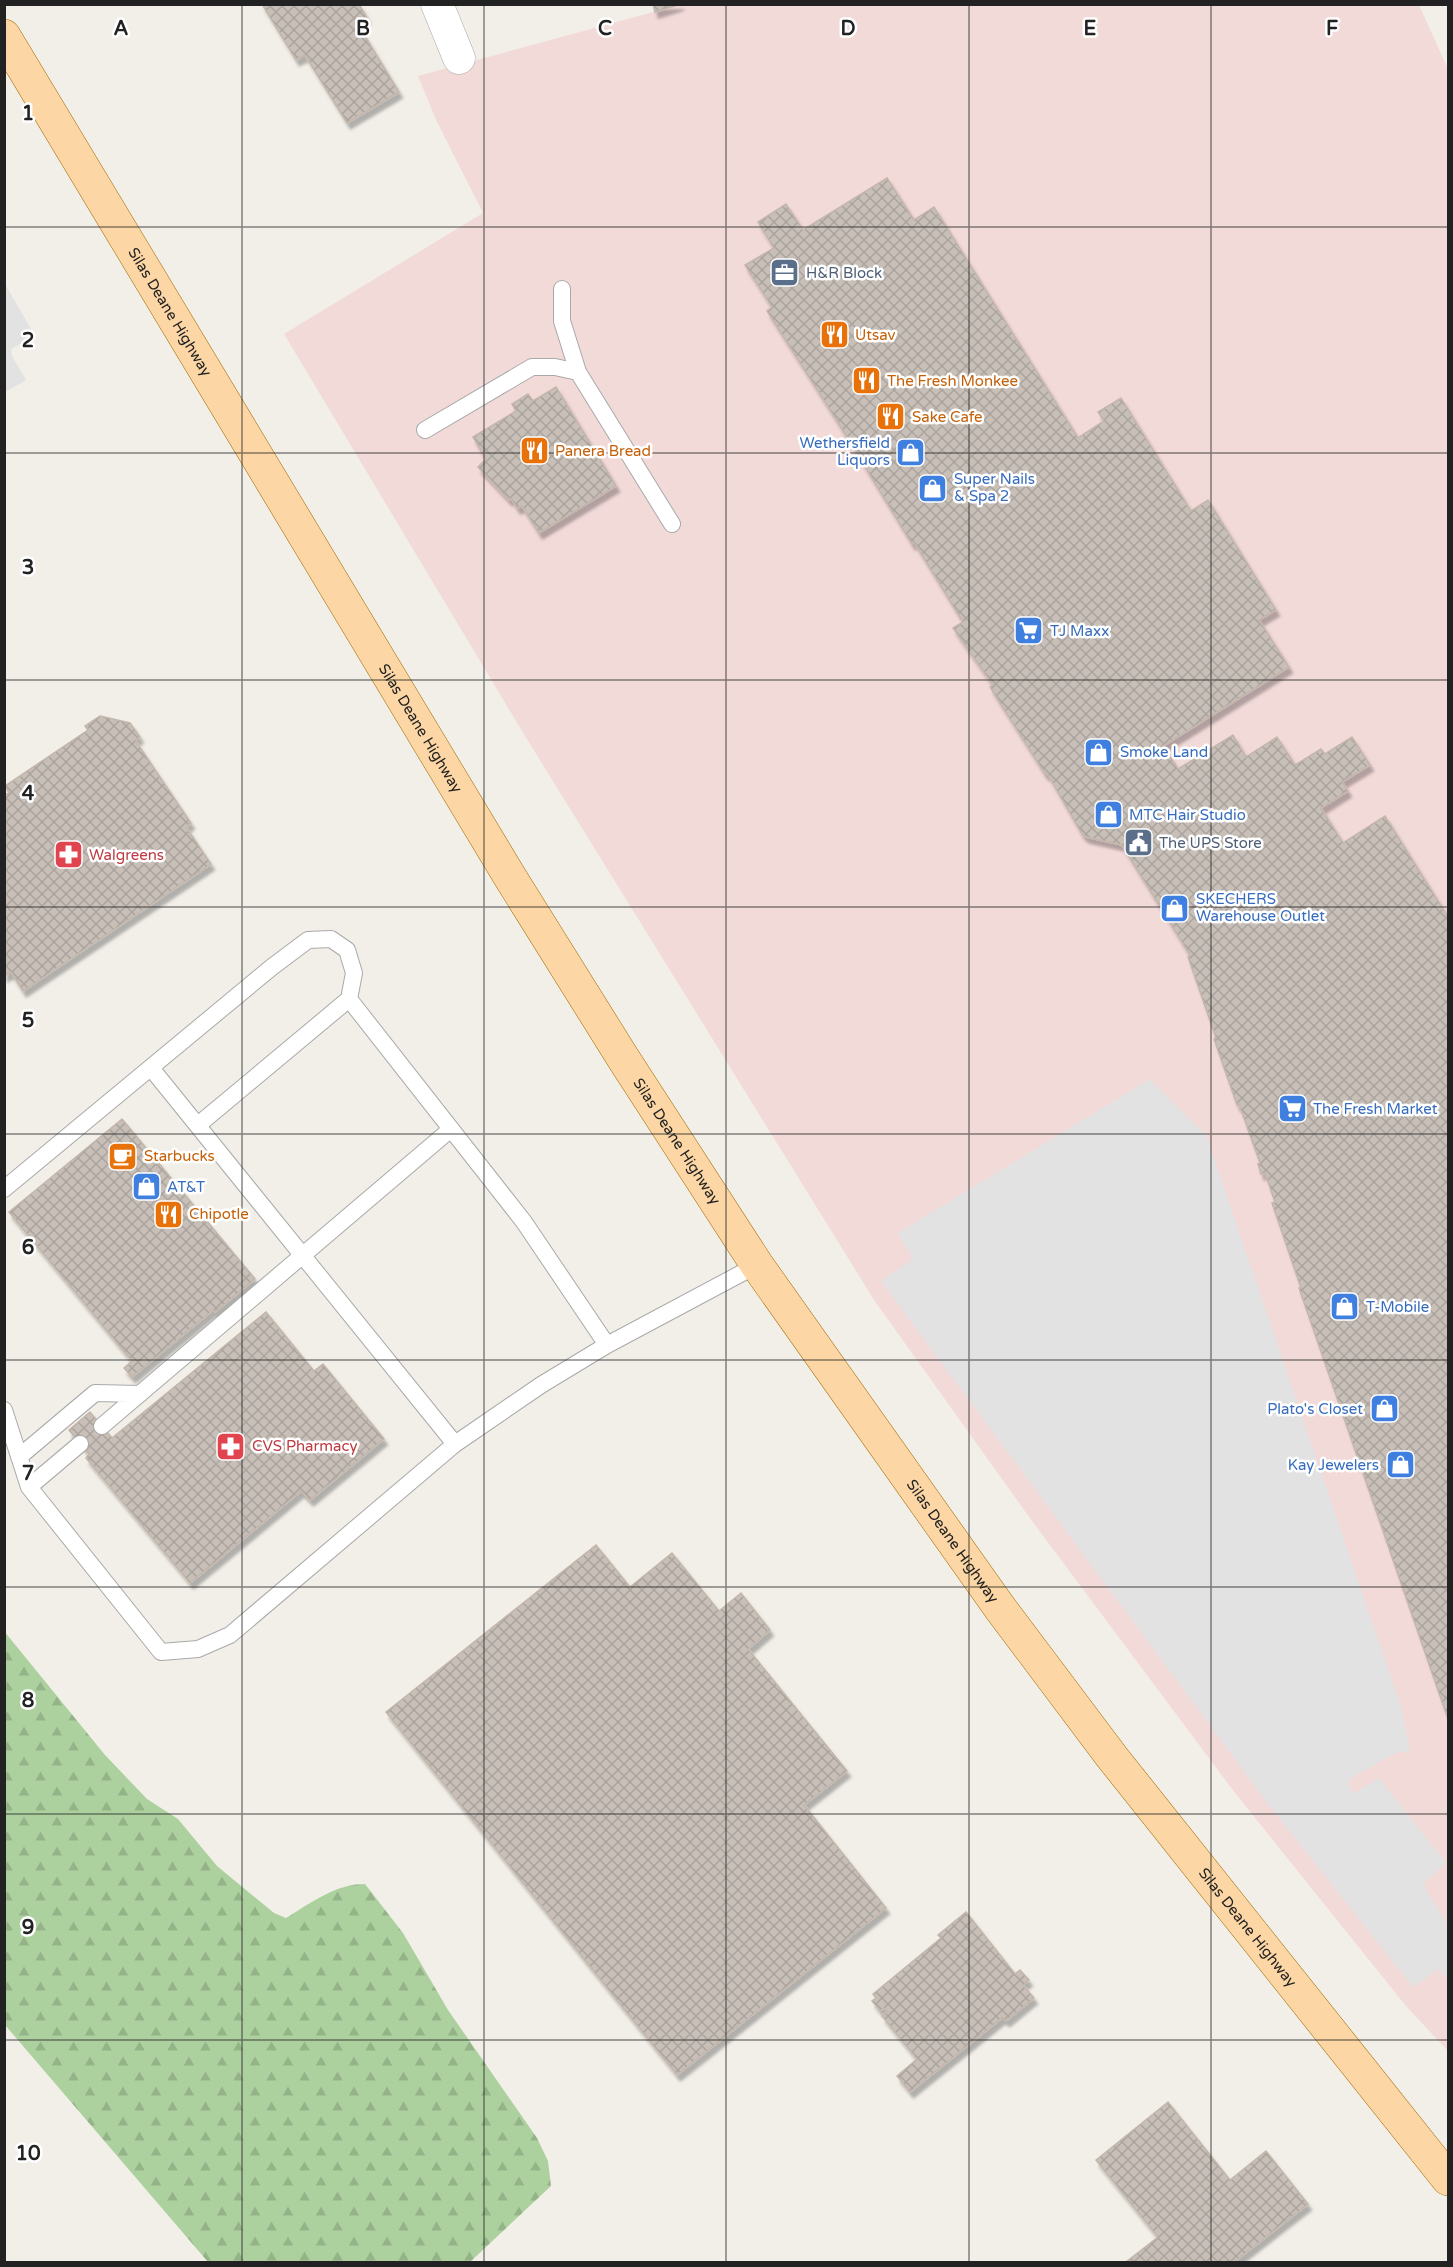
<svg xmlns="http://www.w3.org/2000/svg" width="1453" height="2267" font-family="'Varela Round',sans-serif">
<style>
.commercial{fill:#f2dad9}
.forest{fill:url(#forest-firs)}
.parking{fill:#e2e2e2}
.building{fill:url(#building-cross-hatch);stroke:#c4b6ab;stroke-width:1.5;filter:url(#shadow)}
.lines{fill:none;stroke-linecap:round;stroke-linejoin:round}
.service-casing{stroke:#a9a9a9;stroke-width:18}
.minor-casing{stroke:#a9a9a9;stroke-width:33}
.primary-casing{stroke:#a06b00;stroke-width:34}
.service{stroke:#fff;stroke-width:16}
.minor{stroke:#fff;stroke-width:32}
.primary{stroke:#fcd6a4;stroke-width:33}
.grid{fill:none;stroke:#222;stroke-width:1.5;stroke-opacity:0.55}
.labels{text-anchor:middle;stroke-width:5;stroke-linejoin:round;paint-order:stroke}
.service-label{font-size:15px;fill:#4e5e75;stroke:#fff;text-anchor:start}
.street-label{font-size:15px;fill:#222;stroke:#fff}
.food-label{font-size:15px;fill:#c56008;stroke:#fff;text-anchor:start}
.shop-label{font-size:15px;fill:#366cbe;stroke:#fff;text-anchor:start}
.health-label{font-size:15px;fill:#be3a42;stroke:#fff;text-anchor:start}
.grid-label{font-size:20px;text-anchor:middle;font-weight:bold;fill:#222;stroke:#fff;stroke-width:5;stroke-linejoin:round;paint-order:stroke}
</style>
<defs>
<pattern id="forest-firs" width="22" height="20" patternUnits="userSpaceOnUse" patternTransform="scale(1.5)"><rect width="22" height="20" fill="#add19e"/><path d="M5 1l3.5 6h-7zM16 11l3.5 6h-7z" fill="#95b388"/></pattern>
<pattern id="building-cross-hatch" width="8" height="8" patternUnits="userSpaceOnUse" patternTransform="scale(1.5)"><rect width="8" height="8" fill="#c7bfb8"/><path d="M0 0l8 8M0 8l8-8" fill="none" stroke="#aba49e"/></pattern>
<filter id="shadow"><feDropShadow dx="3.5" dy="6" stdDeviation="1.5" flood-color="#0004"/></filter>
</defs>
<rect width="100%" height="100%" fill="#f2efe9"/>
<!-- commercial -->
<path class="commercial" d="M679 5H1419L1448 69V2051L1406 2006 1232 1789 1032 1521 874 1300 525 736 284 334 483 213 437 122 418 76Z"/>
<!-- forest -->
<path class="forest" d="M4 1631 105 1755 147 1799 178 1819 217 1866 274 1913 286 1918C311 1903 335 1884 365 1884L403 1933 448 2010 537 2138 548 2161 551 2186 470 2262H208L5 2025Z"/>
<!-- parking -->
<path class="parking" d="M5 284 35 336 11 349 12 356 26 380 5 392Z
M1150 1079 1206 1135 1401 1707 1410 1751 1399 1752 1355 1775 1348 1783 1352 1791 1356 1792 1379 1778 1446 1863 1424 1883 1427 1892 1448 1925V1980L1439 1969 1413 1987 1272 1809 881 1281 911 1261V1255L898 1233Z"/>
<!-- building -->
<path class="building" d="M262 4H359L367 18 357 23 399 92 347 123 305 55 296 60Z
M653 4H681L655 12Z
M887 178 914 220 934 207 1078 438 1104 421 1098 412 1121 398 1191 511 1208 500 1276 610 1259 620 1289 667 1163 746 1178 769 1233 735 1246 757 1277 737 1295 765 1321 749 1325 754 1352 737 1370 765 1342 782 1348 791 1321 808 1343 843 1385 816 1448 917V1719L1299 1288H1301L1272 1203 1275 1202 1265 1173 1261 1174 1258 1164 1260 1163 1239 1104 1237 1105 1214 1039 1216 1038 1188 957 1190 955 1122 845 1086 837 1082 834 1047 773 1045 774 990 687 993 685 953 628 963 622 914 542 912 544 839 424 767 311 772 307 745 265 774 248 758 222 786 204 803 230Z
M556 387 616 486 539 533 522 506 517 508 511 498 509 500 478 467 486 459 473 437 516 411 512 404 528 394 533 401Z
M100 716 130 723 140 737 135 740 191 823 186 827 211 864 23 991 11 972 4 976V796L9 793 5 786 88 730 85 726Z
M122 1119 255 1279 215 1312 213 1310 132 1377 124 1368 132 1361 9 1212Z
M266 1312 314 1371 323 1364 384 1439 310 1500 301 1491 190 1583 86 1458 89 1454 69 1430 90 1412 112 1438Z
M596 1545 630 1587 672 1553 719 1611 741 1593 770 1630 748 1649 847 1771 804 1805 886 1908 677 2075 386 1712Z
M966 1912 1015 1974 1020 1970 1029 1980 1023 1985 1034 1998 1006 2021 1003 2017 910 2092 897 2076 917 2059 882 2016 888 2012 884 2008 880 2011 872 2001 876 1998 873 1994 941 1938 938 1935Z
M1168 2102 1230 2180 1266 2151 1308 2204 1234 2262H1126L1158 2237 1096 2160Z"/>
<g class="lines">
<defs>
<path id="service" d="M562 289V321L578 372
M425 430 532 367H555L578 372 672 524
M349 999 524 1222 607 1345
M151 1068 455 1444
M4 1189 272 967 308 940 331 939 347 950 354 973 349 999 198 1125
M4 1410 29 1487 161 1652 198 1649 230 1635 455 1444 541 1385 607 1345 757 1265
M102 1426 451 1129
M19 1457 95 1393 140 1394
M29 1487 80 1444"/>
<path id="minor" d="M437 4 459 58"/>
<g id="primary">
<path id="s1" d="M4 36 510 877 623 1058 757 1265 1000 1608 1112 1757 1448 2179"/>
</g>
</defs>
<!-- service casing -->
<use href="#service" class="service-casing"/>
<!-- minor casing -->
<use href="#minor" class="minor-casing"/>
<!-- primary casing -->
<use href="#primary" class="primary-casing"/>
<!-- service -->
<use href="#service" class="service"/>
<!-- minor -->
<use href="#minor" class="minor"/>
<!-- primary -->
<use href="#primary" class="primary"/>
</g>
<!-- grid -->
<path class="grid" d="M242 4V2262M484 4V2262M726 4V2262M969 4V2262M1211 4V2262M4 227H1448M4 453H1448M4 680H1448M4 907H1448M4 1134H1448M4 1360H1448M4 1587H1448M4 1814H1448M4 2040H1448"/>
<!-- icons -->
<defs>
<symbol id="office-square" viewBox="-11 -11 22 22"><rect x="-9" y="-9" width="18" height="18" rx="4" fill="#5c6f8a" stroke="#fff"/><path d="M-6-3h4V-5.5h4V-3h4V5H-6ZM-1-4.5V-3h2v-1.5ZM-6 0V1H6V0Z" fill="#fff"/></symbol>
<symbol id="restaurant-square" viewBox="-11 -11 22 22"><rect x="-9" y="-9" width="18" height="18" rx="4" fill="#e8710a" stroke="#fff"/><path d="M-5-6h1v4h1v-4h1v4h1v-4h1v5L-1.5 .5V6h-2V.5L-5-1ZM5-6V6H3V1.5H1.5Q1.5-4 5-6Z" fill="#fff"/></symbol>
<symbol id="shop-square" viewBox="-11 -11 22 22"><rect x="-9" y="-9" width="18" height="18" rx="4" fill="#3f7fe0" stroke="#fff"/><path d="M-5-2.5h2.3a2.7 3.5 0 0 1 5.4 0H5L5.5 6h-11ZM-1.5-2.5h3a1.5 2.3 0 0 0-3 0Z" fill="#fff"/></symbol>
<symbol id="supermarket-square" viewBox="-11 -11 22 22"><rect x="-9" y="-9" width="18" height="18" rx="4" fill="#3f7fe0" stroke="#fff"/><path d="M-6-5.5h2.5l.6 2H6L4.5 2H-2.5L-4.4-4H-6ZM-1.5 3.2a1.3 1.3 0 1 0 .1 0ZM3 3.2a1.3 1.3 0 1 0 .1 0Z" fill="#fff"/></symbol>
<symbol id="civic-square" viewBox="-11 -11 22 22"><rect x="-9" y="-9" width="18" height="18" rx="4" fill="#5c6f8a" stroke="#fff"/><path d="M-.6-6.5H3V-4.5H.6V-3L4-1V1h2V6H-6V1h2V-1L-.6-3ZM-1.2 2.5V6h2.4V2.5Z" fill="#fff"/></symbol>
<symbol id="pharmacy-square" viewBox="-11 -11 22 22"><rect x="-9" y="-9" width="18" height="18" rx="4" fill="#e0444e" stroke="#fff"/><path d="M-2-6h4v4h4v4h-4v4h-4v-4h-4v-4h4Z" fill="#fff"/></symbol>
<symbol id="cafe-square" viewBox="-11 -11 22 22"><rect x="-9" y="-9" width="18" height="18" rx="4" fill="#e8710a" stroke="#fff"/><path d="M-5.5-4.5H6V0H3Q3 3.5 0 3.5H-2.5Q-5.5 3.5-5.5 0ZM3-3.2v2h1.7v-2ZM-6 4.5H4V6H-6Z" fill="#fff"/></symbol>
</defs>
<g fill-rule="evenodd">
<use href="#office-square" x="768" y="256" width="33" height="33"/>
<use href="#restaurant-square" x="818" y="318" width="33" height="33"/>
<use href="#restaurant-square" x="850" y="364" width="33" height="33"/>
<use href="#restaurant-square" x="874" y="400" width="33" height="33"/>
<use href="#restaurant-square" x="518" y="434" width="33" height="33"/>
<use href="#shop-square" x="894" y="436" width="33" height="33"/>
<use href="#shop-square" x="916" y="472" width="33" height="33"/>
<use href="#supermarket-square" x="1012" y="614" width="33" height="33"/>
<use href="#shop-square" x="1082" y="736" width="33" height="33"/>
<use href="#shop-square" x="1092" y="798" width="33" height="33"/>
<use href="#civic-square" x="1122" y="826" width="33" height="33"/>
<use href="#pharmacy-square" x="52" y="838" width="33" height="33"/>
<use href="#shop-square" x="1158" y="892" width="33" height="33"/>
<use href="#supermarket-square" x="1276" y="1092" width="33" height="33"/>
<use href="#cafe-square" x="106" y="1140" width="33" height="33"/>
<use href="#shop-square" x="130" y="1170" width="33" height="33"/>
<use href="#restaurant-square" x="152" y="1198" width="33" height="33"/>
<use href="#shop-square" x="1328" y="1290" width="33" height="33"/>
<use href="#shop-square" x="1368" y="1392" width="33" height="33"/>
<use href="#pharmacy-square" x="214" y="1430" width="33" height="33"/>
<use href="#shop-square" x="1384" y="1448" width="33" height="33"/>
</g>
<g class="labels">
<!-- service labels -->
<g class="service-label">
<text x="806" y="278">H&amp;R Block</text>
<text x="1159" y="848">The UPS Store</text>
</g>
<!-- street labels -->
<g class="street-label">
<text dy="5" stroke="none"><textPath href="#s1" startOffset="322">Silas Deane Highway</textPath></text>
<text dy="5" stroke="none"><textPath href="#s1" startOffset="808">Silas Deane Highway</textPath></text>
<text dy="5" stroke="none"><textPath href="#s1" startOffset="1294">Silas Deane Highway</textPath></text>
<text dy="5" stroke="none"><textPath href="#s1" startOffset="1780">Silas Deane Highway</textPath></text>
<text dy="5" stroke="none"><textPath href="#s1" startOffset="2266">Silas Deane Highway</textPath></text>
</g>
<!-- food labels -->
<g class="food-label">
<text x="855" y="340">Utsav</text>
<text x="887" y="386">The Fresh Monkee</text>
<text x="912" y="422">Sake Cafe</text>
<text x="555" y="456">Panera Bread</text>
<text x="144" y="1161">Starbucks</text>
<text x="189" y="1219">Chipotle</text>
</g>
<!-- shop labels -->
<g class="shop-label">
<text x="890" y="448" text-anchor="end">Wethersfield<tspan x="890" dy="17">Liquors</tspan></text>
<text x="954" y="484">Super Nails<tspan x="954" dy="17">&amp; Spa 2</tspan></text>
<text x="1050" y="636">TJ Maxx</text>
<text x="1120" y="757">Smoke Land</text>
<text x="1129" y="820">MTC Hair Studio</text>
<text x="1196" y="904">SKECHERS<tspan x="1196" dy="17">Warehouse Outlet</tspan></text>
<text x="1313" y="1114">The Fresh Market</text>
<text x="167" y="1192">AT&amp;T</text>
<text x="1366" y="1312">T-Mobile</text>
<text x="1363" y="1414" text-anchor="end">Plato's Closet</text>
<text x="1379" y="1470" text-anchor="end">Kay Jewelers</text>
</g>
<!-- health labels -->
<g class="health-label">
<text x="89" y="860">Walgreens</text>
<text x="252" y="1451">CVS Pharmacy</text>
</g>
</g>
<g class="grid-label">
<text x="121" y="35">A</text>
<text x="363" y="35">B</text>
<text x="605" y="35">C</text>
<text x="848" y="35">D</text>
<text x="1090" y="35">E</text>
<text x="1332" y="35">F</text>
<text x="28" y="120">1</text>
<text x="28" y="347">2</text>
<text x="28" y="574">3</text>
<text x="28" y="800">4</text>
<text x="28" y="1027">5</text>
<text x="28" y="1254">6</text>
<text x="28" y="1480">7</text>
<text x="28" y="1707">8</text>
<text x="28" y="1934">9</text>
<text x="28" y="2160">10</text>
</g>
<!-- border -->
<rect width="1453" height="2267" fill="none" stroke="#222222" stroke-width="12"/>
</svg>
